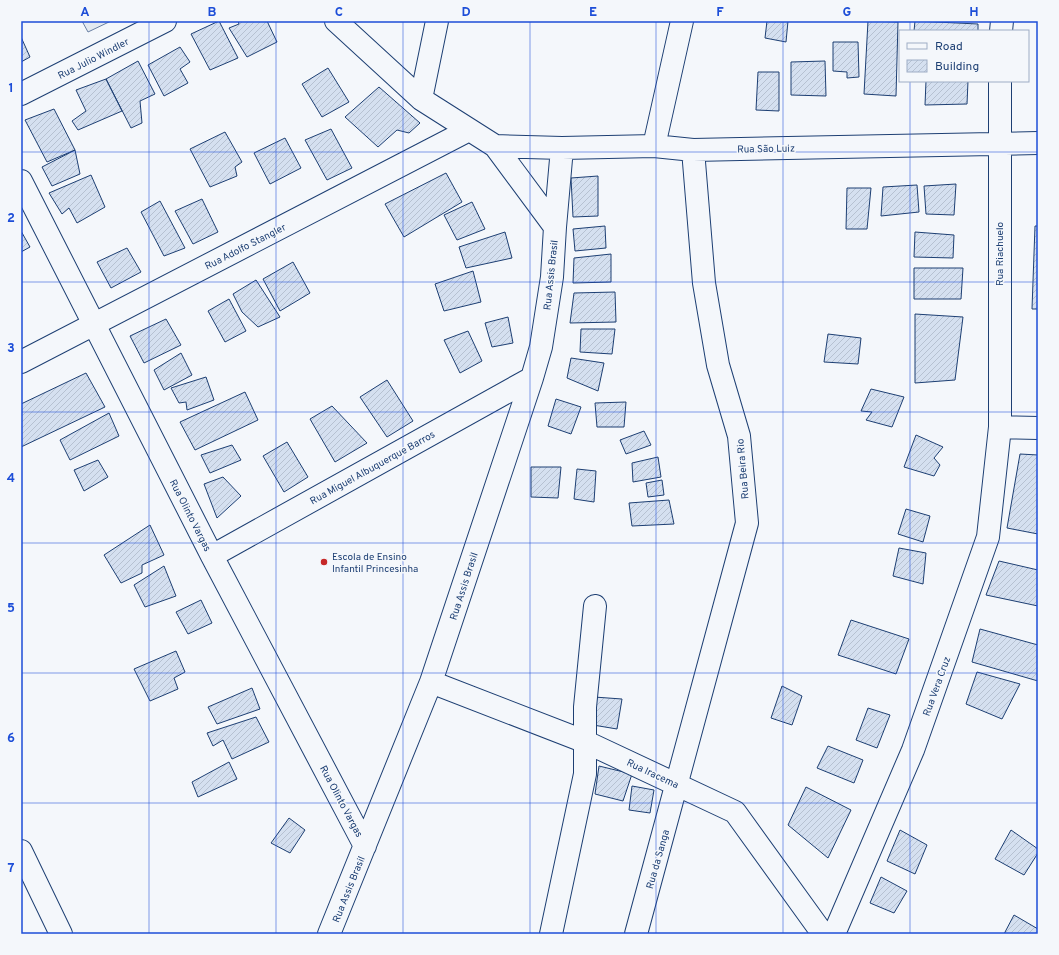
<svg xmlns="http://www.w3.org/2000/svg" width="1059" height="955" font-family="Overpass,sans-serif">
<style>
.green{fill:#e3e9f0;stroke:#687fa3}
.building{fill:url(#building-hatch);stroke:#1d3f73}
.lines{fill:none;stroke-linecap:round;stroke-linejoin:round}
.minor-casing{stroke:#1d3f73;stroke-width:24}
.minor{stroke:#f4f7fb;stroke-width:22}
.grid{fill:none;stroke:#1d4ed8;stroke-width:1;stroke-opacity:0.55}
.poi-dot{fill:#c62828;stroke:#f4f7fb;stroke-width:1.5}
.labels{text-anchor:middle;stroke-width:3;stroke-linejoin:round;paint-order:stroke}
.street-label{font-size:10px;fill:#1d3f73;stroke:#f4f7fb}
.poi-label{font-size:10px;fill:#1d3f73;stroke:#f4f7fb;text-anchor:start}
.neatline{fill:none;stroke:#1d4ed8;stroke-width:1.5}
.grid-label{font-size:13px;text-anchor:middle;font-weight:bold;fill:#1d4ed8}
</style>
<defs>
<pattern id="building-hatch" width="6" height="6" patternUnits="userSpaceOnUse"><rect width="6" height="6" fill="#d5e0f0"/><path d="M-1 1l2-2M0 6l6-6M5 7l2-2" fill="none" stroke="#b6c1d1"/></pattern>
</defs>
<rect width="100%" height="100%" fill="#f4f7fb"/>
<!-- green -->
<path class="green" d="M82 21H111L88 32Z"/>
<!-- building -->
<path class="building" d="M219 21 238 58 210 70 191 34Z
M238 21H267L277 42 247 57 229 28 239 24Z
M767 21H788L786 42 765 38Z
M868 21 898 22 896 96 864 94Z
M915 21 978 24V31H914Z
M21 37 30 57 21 62Z
M833 42H858L859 77 847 78V72L833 71Z
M180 47 190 62 180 69 188 83 164 96 148 65Z
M138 61 155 94 140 101 142 123 131 128 106 79Z
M825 61 826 96 791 95V62Z
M328 68 349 102 322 117 302 84Z
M758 72H779V111L756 110Z
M106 79 122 111 78 130 72 121 86 111 76 90Z
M926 81H968L967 104 925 105Z
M379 87 420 123 409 133 397 130 378 147 345 117Z
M54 109 75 150 47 162 25 120Z
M331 129 352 168 327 180 305 140Z
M225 132 242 162 235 167 237 176 210 187 190 149Z
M285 138 301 168 270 184 254 153Z
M75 150 80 174 52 186 42 167Z
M446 173 462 202 404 237 385 204Z
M91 175 105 207 77 223 69 208 62 214 49 193Z
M598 176V216L573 217 571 178Z
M956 184 954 215 926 214 924 186Z
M917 185 919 212 881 216 883 187Z
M847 188H871L867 229H846Z
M202 199 218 232 193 244 175 211Z
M160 201 185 248 164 256 141 212Z
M472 202 485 229 457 240 444 215Z
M605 226 606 248 575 251 573 229Z
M1035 226H1038V309H1032Z
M21 231 30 247 21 252Z
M505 232 512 258 466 268 459 247Z
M915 232 954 235 953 258 914 257Z
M127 248 141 272 111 288 97 262Z
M611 254V282L573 283 574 258Z
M293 262 310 293 280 311 263 279Z
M914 268H963L961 299H914Z
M473 271 481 302 444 311 435 284Z
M256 280 280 317 258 327 242 312 233 294Z
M615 292 616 322 570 323 574 293Z
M229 299 246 331 225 342 208 311Z
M915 314 963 317 955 380 915 383Z
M508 317 513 343 492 347 485 323Z
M166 319 181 345 144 363 130 336Z
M581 329H615L612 354 580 352Z
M468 331 482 361 460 373 444 340Z
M828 334 861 338 858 364 824 362Z
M181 353 192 375 164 390 154 370Z
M571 358 604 363 598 391 567 378Z
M86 373 105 407 21 447V404Z
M206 377 214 400 187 410 186 402 179 403 171 388Z
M387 380 413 421 387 437 360 397Z
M871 389 904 397 892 427 866 420 872 412 861 411Z
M245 392 258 420 195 450 180 422Z
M556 399 581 407 571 434 548 426Z
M626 402 624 427H597L595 403Z
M332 406 367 443 335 462 310 419Z
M109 413 119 436 70 460 60 440Z
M644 431 651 445 626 454 620 440Z
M916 435 943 447 934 458 940 465 934 476 904 467Z
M287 442 308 477 284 492 263 456Z
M232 445 241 460 210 473 201 455Z
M1020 454 1038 455V534L1007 528Z
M658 457 661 477 633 482 632 463Z
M98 460 108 477 84 491 74 470Z
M531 467H561L558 498 531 497Z
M577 469 596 471 594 502 574 499Z
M223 477 241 496 217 518 204 484Z
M662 480 664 495 648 497 646 483Z
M669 500 674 524 632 526 629 503Z
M906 509 930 516 923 542 898 534Z
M150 525 164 555 142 565V573L121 583 104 555Z
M899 548 926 553 923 584 893 576Z
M999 561 1038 570V606L986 595Z
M164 566 176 596 145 607 134 585Z
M201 600 212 623 188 634 176 612Z
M851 620 909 639 896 674 838 655Z
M980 629 1038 645V681L972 662Z
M176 651 185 672 174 678 178 689 150 701 134 669Z
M977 672 1020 684 1002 719 966 704Z
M782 686 802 696 792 725 771 718Z
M252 688 260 709 217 724 208 707Z
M594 697 622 699 617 729 593 725Z
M868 708 890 715 877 748 856 740Z
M256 717 269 742 232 759 223 740 213 746 207 733Z
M828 746 863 760 854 783 817 768Z
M229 762 237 779 198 797 192 782Z
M599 766 632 774 623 801 595 794Z
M632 786 654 790 650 813 629 810Z
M806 787 851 810 828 858 788 825Z
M289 818 305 830 290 853 271 843Z
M900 830 927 845 915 874 887 861Z
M1011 830 1038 849V853L1024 875 995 859Z
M881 877 907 891 894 913 870 903Z
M1014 915 1038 929V934H1004Z"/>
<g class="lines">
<defs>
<path id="minor" d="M1001 31 1002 21
M21 94 165 21
M421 99 437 21
M495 146 562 148 654 146 693 150 1038 143
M654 146 682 21
M21 181 212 556 365 846
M555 227 562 148
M21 362 469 130
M1000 427 1038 428
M212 556 532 378
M431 682 586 742 735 812 823 934
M21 851 61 934
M329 934 431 682 532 378 541 347 552 277 555 227 495 146 421 99 336 21
M551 934 585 774V707L595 606
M636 934 747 523 739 436 718 365 704 283 693 150
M834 934 913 750 988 537 1000 427V81"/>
</defs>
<!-- minor casing -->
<use href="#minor" class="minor-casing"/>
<!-- minor -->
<use href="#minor" class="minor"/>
</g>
<!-- grid -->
<path class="grid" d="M149 21V934M276 21V934M403 21V934M530 21V934M656 21V934M783 21V934M910 21V31M910 81V934M21 152H1038M21 282H1038M21 412H1038M21 543H1038M21 673H1038M21 803H1038"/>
<!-- markers -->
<circle class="poi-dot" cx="324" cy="562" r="4"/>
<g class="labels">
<!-- street labels -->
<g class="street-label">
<text transform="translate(93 58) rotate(-27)" y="4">Rua Julio Windler</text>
<text transform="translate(766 148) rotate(-1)" y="4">Rua São Luiz</text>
<text transform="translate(245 246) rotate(-27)" y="4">Rua Adolfo Stangler</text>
<text transform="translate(999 254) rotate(-90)" y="4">Rua Riachuelo</text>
<text transform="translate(550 275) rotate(-84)" y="4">Rua Assis Brasil</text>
<text transform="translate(372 467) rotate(-29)" y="4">Rua Miguel Albuquerque Barros</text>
<text transform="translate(742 469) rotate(-95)" y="4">Rua Beira Rio</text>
<text transform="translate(191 515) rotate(63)" y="4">Rua Olinto Vargas</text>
<text transform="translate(463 586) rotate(-72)" y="4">Rua Assis Brasil</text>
<text transform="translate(936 686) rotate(-70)" y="4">Rua Vera Cruz</text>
<text transform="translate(653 773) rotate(25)" y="4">Rua Iracema</text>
<text transform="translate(342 801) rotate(62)" y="4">Rua Olinto Vargas</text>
<text transform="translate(657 859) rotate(-74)" y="4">Rua da Sanga</text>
<text transform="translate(348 889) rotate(-68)" y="4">Rua Assis Brasil</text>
</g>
<!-- poi labels -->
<g class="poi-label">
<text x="332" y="560">Escola de Ensino<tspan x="332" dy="12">Infantil Princesinha</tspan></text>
</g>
</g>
<!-- border -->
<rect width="1059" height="955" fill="none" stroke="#f4f7fb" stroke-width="44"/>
<!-- legend -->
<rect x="899" y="30" width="130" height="52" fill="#f4f7fb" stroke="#9eadc5"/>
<rect x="907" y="43" width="20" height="6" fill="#f4f7fb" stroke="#9eadc5"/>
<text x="935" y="50" font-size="12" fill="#1d3f73">Road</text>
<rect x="907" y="60" width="20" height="12" fill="url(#building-hatch)" stroke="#9eadc5"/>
<text x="935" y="70" font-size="12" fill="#1d3f73">Building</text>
<rect x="22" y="22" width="1015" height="911" class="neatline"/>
<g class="grid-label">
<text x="85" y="16">A</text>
<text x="212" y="16">B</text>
<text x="339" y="16">C</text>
<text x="466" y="16">D</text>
<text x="593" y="16">E</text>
<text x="720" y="16">F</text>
<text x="847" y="16">G</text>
<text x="974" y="16">H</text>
<text x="11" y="92">1</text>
<text x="11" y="222">2</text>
<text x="11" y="352">3</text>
<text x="11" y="482">4</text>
<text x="11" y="612">5</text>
<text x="11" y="742">6</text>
<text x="11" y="872">7</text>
</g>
</svg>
